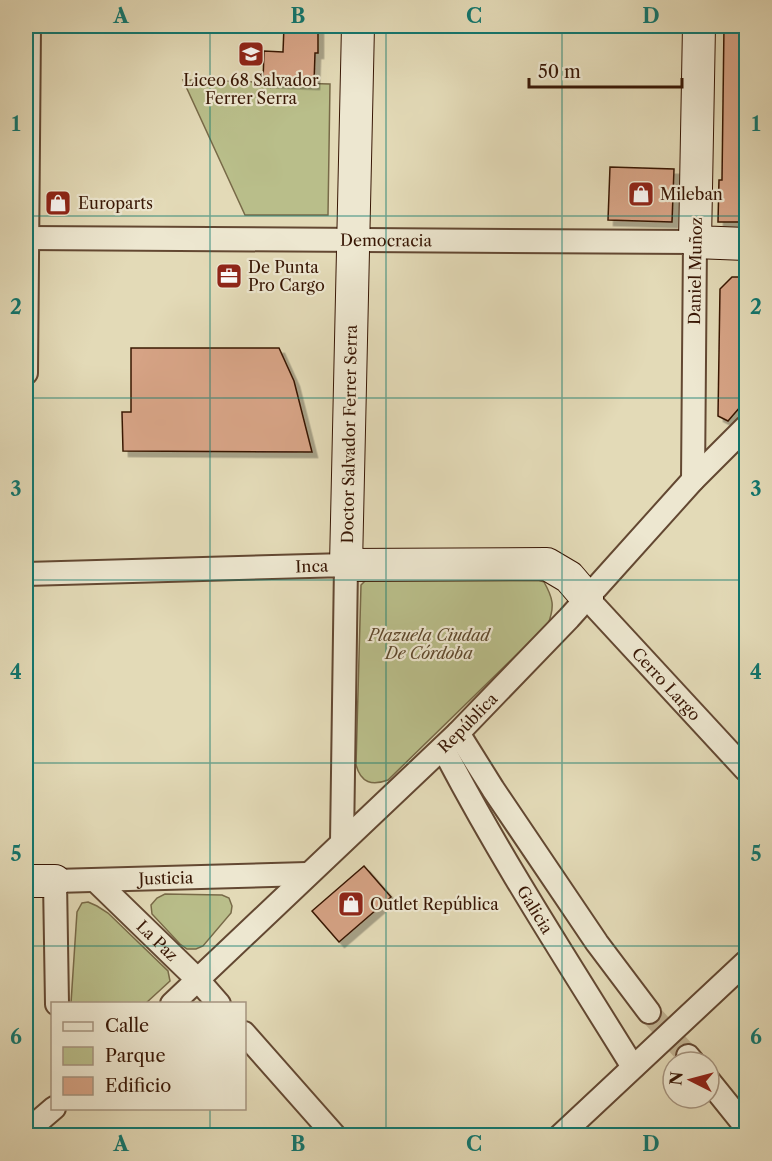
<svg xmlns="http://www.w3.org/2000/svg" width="772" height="1161" font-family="'Libre Caslon Text',serif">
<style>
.green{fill:#b9be8a;stroke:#786a48;stroke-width:1.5}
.building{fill:#d6a385;stroke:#381705;stroke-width:1.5;filter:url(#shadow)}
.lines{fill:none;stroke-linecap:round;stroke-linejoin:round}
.street-tunnel{stroke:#c1b393;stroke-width:22;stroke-dasharray:22 11;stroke-linecap:butt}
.street-casing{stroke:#634832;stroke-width:26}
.secondary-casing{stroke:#381705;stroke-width:34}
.street{stroke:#ede7d0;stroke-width:22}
.secondary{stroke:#ede7d0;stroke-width:32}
.grid{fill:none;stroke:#0f766e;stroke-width:1.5;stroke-opacity:0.55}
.labels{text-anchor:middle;stroke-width:4.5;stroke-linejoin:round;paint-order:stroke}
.poi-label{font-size:16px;fill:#381705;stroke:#ede7d0;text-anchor:start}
.street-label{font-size:16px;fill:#381705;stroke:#ede7d0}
.park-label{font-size:16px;font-style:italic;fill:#5f492d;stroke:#ede7d0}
.neatline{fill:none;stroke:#0f766e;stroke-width:2}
.grid-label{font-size:20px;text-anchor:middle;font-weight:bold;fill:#0f766e}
</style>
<defs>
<filter id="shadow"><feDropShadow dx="5.5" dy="5.5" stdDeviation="0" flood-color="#0004"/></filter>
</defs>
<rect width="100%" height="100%" fill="#e3dab7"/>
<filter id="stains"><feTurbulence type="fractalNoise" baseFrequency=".00333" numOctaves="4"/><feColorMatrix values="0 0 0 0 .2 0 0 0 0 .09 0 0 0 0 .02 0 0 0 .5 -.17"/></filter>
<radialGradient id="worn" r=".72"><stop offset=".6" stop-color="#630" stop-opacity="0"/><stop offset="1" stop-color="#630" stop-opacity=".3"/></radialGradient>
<!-- green -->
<path class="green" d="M183 80 330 84 328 215H245Z
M530 577 544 582C553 598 555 606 548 624L388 780C372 786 361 783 356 765L361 585 367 579Z
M165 894 222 895 229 898 232 906 231 913 203 946 196 949H187L180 944 152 914 151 905 157 898Z
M88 902 97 906 108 913 168 971 170 981 146 1003H71L77 912 82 903Z"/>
<!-- building -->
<path class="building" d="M284 26H318V53H315L314 84 263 82 264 51 283 52Z
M724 26H747V222H718L719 180H722Z
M610 167 674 169 672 222 608 220Z
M732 277H744V281H747V324H743V361H747V399L728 421 718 416 720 289Z
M131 348H279L294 381 312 452 123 451 122 412H131Z
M364 866 391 897 339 942 312 911Z"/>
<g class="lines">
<!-- street-tunnel -->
<path class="street-tunnel" d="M649 1012 688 1056"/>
<defs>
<g id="street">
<path id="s1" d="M26 238 695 242 693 480"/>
<path d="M26 373 29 26"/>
<path id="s2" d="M26 574 346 565 342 842"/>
<path id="s3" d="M587 598 746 770"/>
<path d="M458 733 493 789 597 943 649 1012"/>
<path id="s4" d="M443 748C500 858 568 962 633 1067"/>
<path id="s5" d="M95 880 198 980 219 1004"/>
<path id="s6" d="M57 1004 55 881 307 874"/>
<path id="s7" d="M172 1004 458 733 569 618 693 480 746 427"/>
<path d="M244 1033 335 1136"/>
<path d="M688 1056 693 1062"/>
<path d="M709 1081 746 1127"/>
<path d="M26 1132 54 1108"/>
<path d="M560 1136 746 962"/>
</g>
<path id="secondary" d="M358 26 346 565 547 564 569 577 587 598
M699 26 695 242 746 244
M26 881H55"/>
</defs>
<!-- street casing -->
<use href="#street" class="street-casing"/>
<!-- secondary casing -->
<use href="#secondary" class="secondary-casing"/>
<!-- street -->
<use href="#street" class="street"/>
<!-- secondary -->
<use href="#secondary" class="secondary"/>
</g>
<!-- grid -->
<path class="grid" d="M210 26V1004M386 26V1136M562 26V1136M26 216H746M26 398H746M26 580H746M26 763H746M26 946H746M210 1108V1136"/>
<!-- icons -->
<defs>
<symbol id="school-square" viewBox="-11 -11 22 22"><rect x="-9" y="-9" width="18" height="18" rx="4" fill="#8f2418" stroke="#ede7d0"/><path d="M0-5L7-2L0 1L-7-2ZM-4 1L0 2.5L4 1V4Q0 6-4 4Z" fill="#fff"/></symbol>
<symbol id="shop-square" viewBox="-11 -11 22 22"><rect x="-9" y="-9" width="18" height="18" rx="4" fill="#8f2418" stroke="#ede7d0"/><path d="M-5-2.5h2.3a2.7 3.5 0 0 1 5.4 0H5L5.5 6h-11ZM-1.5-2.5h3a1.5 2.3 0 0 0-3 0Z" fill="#fff"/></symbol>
<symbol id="office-square" viewBox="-11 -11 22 22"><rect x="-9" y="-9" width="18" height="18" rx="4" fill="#8f2418" stroke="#ede7d0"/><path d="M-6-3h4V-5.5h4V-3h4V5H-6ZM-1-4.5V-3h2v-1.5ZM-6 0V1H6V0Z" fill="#fff"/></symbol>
</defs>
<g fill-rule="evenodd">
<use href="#school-square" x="236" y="39" width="30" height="30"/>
<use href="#shop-square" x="626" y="179" width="30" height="30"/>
<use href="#shop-square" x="43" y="188" width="30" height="30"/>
<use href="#office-square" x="214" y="261" width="30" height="30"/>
<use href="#shop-square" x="336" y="889" width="30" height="30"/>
</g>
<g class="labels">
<!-- poi labels -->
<g class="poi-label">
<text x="251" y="86" text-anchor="middle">Liceo 68 Salvador<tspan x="251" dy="18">Ferrer Serra</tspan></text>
<text x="660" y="200">Mileban</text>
<text x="78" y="209">Europarts</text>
<text x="248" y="273">De Punta<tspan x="248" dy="18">Pro Cargo</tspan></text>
<text x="370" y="910">Outlet República</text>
</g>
<!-- street labels -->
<g class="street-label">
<text dy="6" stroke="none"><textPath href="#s1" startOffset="360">Democracia</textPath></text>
<text transform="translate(695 271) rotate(-89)" y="6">Daniel Muñoz</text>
<text transform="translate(349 434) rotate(-89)" y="6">Doctor Salvador Ferrer Serra</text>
<text dy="6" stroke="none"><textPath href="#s2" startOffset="286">Inca</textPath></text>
<text dy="6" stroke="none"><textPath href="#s3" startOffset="117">Cerro Largo</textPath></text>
<text dy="6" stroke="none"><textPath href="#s7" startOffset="408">República</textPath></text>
<text dy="6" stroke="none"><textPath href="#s6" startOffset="234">Justicia</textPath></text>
<text dy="6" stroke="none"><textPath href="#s4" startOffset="186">Galicia</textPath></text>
<text dy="6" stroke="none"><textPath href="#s5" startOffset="87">La Paz</textPath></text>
</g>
<!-- park labels -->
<g class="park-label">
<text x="429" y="641">Plazuela Ciudad<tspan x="429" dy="18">De Córdoba</tspan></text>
</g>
</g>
<!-- margin -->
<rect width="772" height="1161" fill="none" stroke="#e3dab7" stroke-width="66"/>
<!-- legend -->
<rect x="51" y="1002" width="195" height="108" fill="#ede7d0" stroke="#a5947f" stroke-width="1.5"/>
<rect x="63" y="1022" width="30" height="9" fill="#ede7d0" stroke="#a5947f" stroke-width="1.5"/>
<text x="105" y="1032" font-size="18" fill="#381705">Calle</text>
<rect x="63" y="1047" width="30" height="18" fill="#b9be8a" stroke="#a5947f" stroke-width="1.5"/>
<text x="105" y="1062" font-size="18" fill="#381705">Parque</text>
<rect x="63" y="1077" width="30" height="18" fill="#d6a385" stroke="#a5947f" stroke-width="1.5"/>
<text x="105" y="1092" font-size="18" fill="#381705">Edificio</text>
<!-- north arrow -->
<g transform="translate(691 1080) rotate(276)"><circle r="28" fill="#ede7d0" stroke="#a5947f" stroke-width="1.5"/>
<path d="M0-4.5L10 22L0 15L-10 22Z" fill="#8f2418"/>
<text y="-9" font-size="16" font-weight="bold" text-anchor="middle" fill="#381705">N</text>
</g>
<!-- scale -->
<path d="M529 78v9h153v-9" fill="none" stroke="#381705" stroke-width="3"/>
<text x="538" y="78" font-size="18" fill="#381705" stroke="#ede7d0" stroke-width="4.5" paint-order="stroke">50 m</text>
<rect x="33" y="33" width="706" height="1095" class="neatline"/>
<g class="grid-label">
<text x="121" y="23">A</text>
<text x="298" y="23">B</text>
<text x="474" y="23">C</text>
<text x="651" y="23">D</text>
<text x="16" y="131">1</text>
<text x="756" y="131">1</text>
<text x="16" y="314">2</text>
<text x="756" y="314">2</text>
<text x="16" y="496">3</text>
<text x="756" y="496">3</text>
<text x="16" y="679">4</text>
<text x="756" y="679">4</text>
<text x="16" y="861">5</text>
<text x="756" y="861">5</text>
<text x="16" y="1044">6</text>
<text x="756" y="1044">6</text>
<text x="121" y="1151">A</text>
<text x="298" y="1151">B</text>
<text x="474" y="1151">C</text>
<text x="651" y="1151">D</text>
</g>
<rect width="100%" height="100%" filter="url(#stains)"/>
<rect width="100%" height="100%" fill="url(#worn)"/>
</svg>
